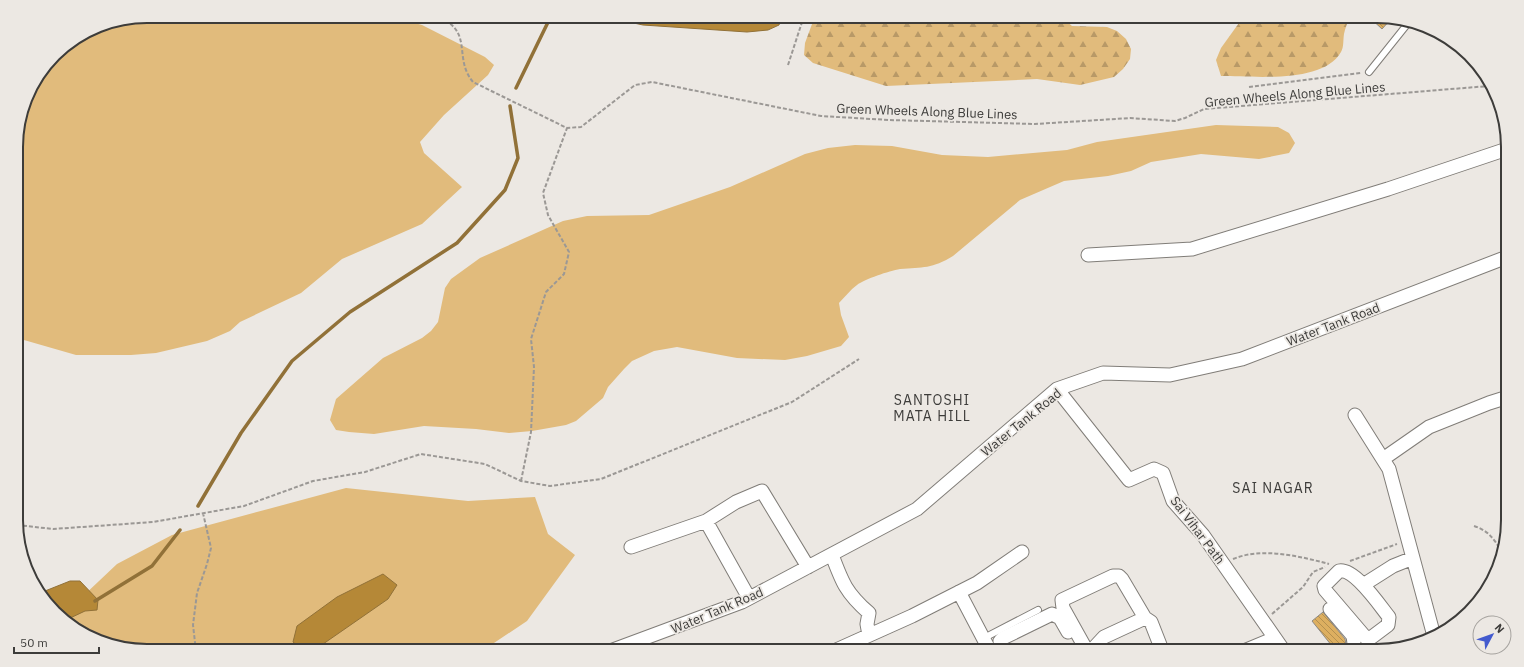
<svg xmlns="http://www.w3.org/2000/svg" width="1524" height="667" font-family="'IBM Plex Sans',sans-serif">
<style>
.grass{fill:#e1bb7c}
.forest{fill:url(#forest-firs)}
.water{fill:#b58837;stroke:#917138}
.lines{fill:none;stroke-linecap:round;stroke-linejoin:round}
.stream{stroke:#917138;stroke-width:3.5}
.building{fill:url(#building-back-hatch);stroke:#8e8b86}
.service-casing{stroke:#807d78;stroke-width:8}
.minor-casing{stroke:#807d78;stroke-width:15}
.path{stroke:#9b9895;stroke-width:2;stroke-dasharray:4 2;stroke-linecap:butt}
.service{stroke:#fff;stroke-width:6}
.minor{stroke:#fff;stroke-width:13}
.labels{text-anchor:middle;stroke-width:3.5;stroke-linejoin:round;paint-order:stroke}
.street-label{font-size:13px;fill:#3d3c3a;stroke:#ece8e3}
.neighbourhood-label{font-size:14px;letter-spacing:1px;fill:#3d3c3a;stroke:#ece8e3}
.rim{fill:none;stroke:#3d3c3a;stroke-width:2}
</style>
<defs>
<pattern id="forest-firs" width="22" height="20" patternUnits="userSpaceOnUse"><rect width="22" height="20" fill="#e1bb7c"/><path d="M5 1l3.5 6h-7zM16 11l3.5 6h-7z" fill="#b89967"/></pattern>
<pattern id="building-back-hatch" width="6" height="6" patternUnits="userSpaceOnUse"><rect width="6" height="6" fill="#ddaf60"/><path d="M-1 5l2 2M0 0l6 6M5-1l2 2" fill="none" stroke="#b49050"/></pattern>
</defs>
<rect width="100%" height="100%" fill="#ece8e3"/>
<!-- grass -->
<path class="grass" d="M147 16H389L422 25 485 57 494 65 488 75 444 115 420 142 424 153 462 187 422 224 342 259 301 293 240 322 230 331 207 341 156 353 131 355H76L17 338 16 138 30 89 61 49 97 26Z
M1216 125 1278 127 1289 133 1295 143 1289 153 1259 159 1201 154 1151 162 1131 171 1108 176 1064 181 1020 200 953 256C932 269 923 267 900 269 889 271 865 279 857 285 850 290 845 297 839 303L841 315 849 337 841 346 807 356 785 360 737 358 677 347 654 351 632 361 624 369 608 387 603 398 576 421 566 425 532 431 509 433 476 429 424 426 374 434 349 432 336 430 330 420 336 399 383 358 422 338 431 331 438 322 445 288 451 279 480 258 563 221 587 216 649 215 730 187 805 154 828 148 855 145 892 146 942 155 988 157 1067 150 1097 142Z
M346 488 468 501 535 497 548 534 575 555 527 621 482 651H147L97 641 63 615 117 564 172 535Z"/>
<!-- forest -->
<path class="forest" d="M815 16H1063L1064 19 1072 26 1107 27 1117 31 1126 39 1131 49 1130 59 1123 69 1114 77 1080 85 1037 79 886 86 813 63 804 55 805 43Z
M1244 16H1350C1348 22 1345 28 1344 34 1343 40 1344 47 1341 52 1323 84 1254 76 1221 76L1216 60 1221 48Z"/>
<!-- water -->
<path class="water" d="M601 16H782L779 25 768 30 747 32 643 25Z
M383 574 397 585 388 599 313 651H304L293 642 297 626 337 597Z
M70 581H80L98 600 97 610 85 611 68 619 43 600 40 593Z"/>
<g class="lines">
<!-- stream -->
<path class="stream" d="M516 88 551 16
M198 506 241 433 292 361 350 312 457 243 505 190 518 158 510 106
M95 601 152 566 180 530"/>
</g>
<!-- building -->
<path class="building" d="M1368 16H1377L1391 19 1382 29Z
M1323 612 1345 639 1347 651H1326L1332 646 1312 621Z"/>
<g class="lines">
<defs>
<path id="service" d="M1369 72 1409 22
M984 638 1038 610"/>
<path id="minor" d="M1088 255 1192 249 1388 189 1507 149
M1057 389 1129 480 1154 469 1163 473 1173 501 1203 535 1284 651
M1355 415 1389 469 1434 636
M1383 459 1429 427 1489 403 1508 397
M706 521 749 598
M631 547 706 521 736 502 762 491 808 567
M832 555C842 582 846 593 869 613L867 624 869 635
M1339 571C1355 568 1380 606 1389 617L1388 625 1372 637 1366 638 1325 590 1324 586Z
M1363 585 1393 566 1413 558
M959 592 990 651
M1330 609 1353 636 1355 651
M610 651 742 602 917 509 1057 389 1103 373 1170 375 1242 359 1507 257
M834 651 912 616 977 583 1022 552
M1002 651 1000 641 1003 638 1052 614 1060 618 1068 632
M1087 651 1063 608 1062 600 1113 576H1119L1122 579 1145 618 1151 622 1162 650 1161 651
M1091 651 1104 637 1145 618
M1244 651 1275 638"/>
</defs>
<!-- service casing -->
<use href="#service" class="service-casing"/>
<!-- minor casing -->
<use href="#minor" class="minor-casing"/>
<!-- path -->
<path class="path" d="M434 16C476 29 452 57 473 82L567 128 581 127 635 85 652 82 821 116 889 120 1035 124 1130 118 1175 121 1185 118 1204 109 1489 86
M788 65 804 16
M1249 87 1361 73
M521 481 531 432 534 367 531 339 546 292 564 274 569 252 548 215 543 193 567 128
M17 525 53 529 153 522 244 506 313 481 365 472 421 454 485 464 521 481 550 486 601 479 792 402 859 359
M1474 526C1489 531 1494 539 1502 552
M1233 559C1262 547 1299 556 1329 564
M1350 561 1397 544
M1272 614 1303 587 1313 572 1325 567
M196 651 193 625 197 593 207 564 211 548 203 513"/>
<!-- service -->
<use href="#service" class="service"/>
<!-- minor -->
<use href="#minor" class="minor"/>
</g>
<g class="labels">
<!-- street labels -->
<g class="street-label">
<text transform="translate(1295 94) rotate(-5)" y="5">Green Wheels Along Blue Lines</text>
<text transform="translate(927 111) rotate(2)" y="5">Green Wheels Along Blue Lines</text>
<text transform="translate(1333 324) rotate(-21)" y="5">Water Tank Road</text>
<text transform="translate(1021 422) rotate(-39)" y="5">Water Tank Road</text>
<text transform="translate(1198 530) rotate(53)" y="5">Sai Vihar Path</text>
<text transform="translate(717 610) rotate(-23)" y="5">Water Tank Road</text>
</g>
<!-- neighbourhood labels -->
<g class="neighbourhood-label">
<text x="932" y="405">SANTOSHI<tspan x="932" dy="16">MATA HILL</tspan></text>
<text x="1273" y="493">SAI NAGAR</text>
</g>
</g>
<!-- crop -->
<path d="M0 0H1524V667H0ZM147 23H1377A124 124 0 0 1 1501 147V520A124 124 0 0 1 1377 644H147A124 124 0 0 1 23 520V147A124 124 0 0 1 147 23Z" fill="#ece8e3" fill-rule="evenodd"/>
<path class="rim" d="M147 23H1377A124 124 0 0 1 1501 147V520A124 124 0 0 1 1377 644H147A124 124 0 0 1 23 520V147A124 124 0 0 1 147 23Z"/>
<!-- north arrow -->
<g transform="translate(1492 635) rotate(49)"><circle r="19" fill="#ece8e3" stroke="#a6a39f"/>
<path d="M0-3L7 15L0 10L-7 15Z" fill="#435ace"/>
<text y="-6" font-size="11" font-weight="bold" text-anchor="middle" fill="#3d3c3a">N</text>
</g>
<!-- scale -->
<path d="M14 647v6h85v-6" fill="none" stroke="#3d3c3a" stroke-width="2"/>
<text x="20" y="647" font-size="12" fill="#3d3c3a" stroke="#ece8e3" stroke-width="3" paint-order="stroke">50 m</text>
</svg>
